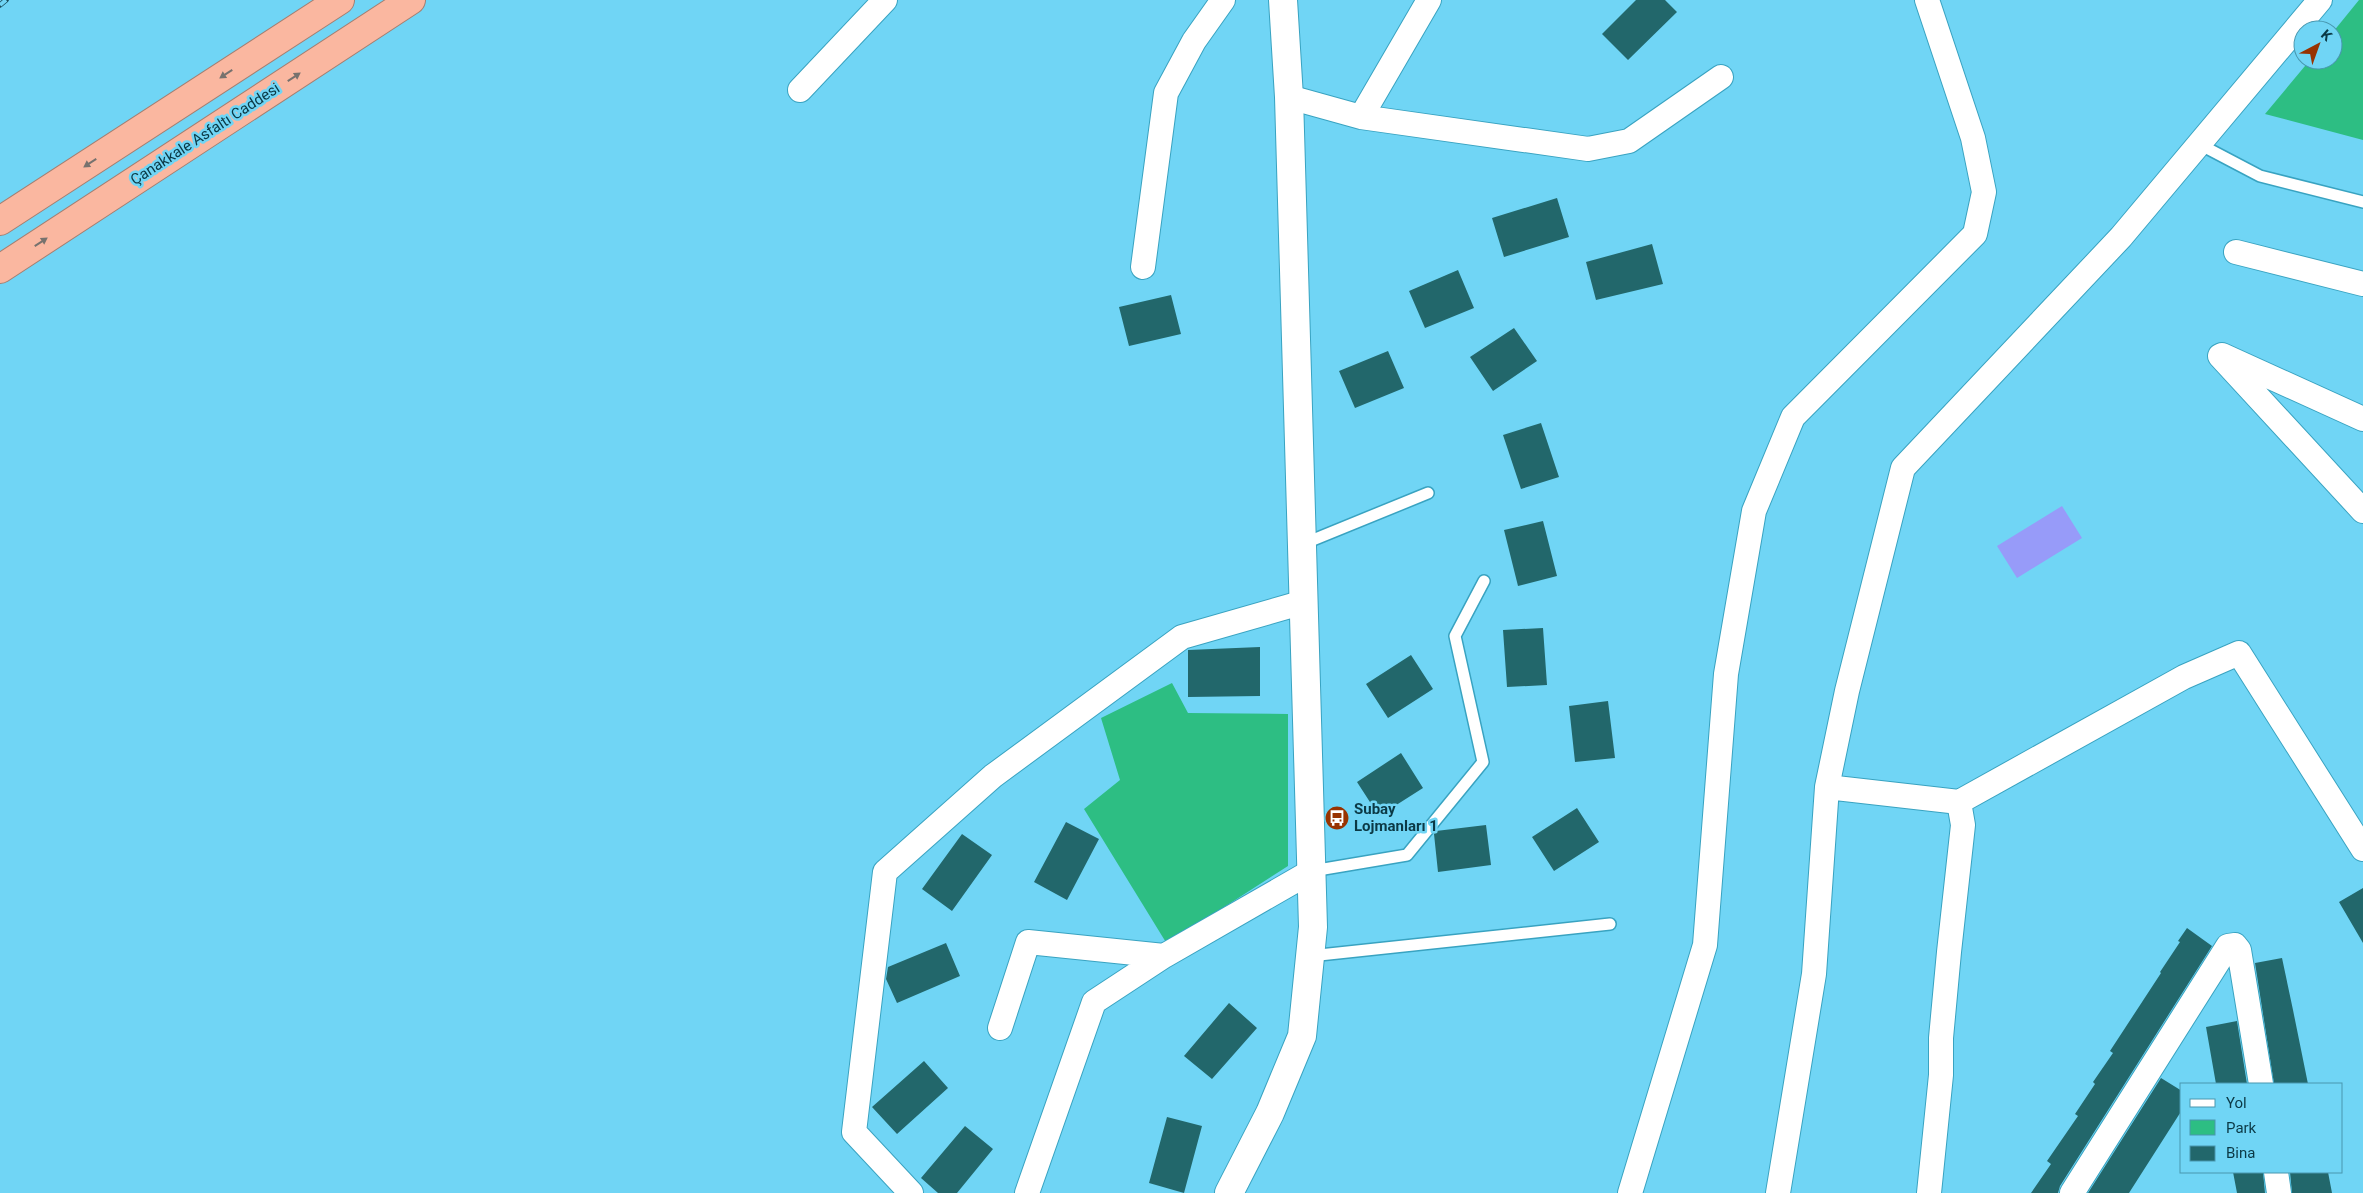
<svg xmlns="http://www.w3.org/2000/svg" width="2363" height="1193" font-family="Roboto,sans-serif">
<style>
.green{fill:#2dbe83}
.water{fill:#979bf9}
.building{fill:#22676b}
.lines{fill:none;stroke-linecap:round;stroke-linejoin:round}
.service-casing{stroke:#39a3c1;stroke-width:14}
.minor-casing{stroke:#39a3c1;stroke-width:26}
.tertiary-casing{stroke:#39a3c1;stroke-width:30}
.trunk-casing{stroke:#a57f71;stroke-width:30}
.service{stroke:#fff;stroke-width:11}
.minor{stroke:#fff;stroke-width:24}
.tertiary{stroke:#fff;stroke-width:28}
.trunk{stroke:#fab7a0;stroke-width:28}
.rail-casing{stroke:#174b5a;stroke-width:5.5}
.rail{stroke:#70d5f5;stroke-width:4;stroke-dasharray:11;stroke-linecap:butt}
.oneway{fill:#77726e}
.labels{text-anchor:middle;stroke-width:5;stroke-linejoin:round;paint-order:stroke}
.street-label{font-size:15px;fill:#0b3945;stroke:#70d5f5}
.poi-label{font-size:15px;font-weight:bold;fill:#0b3945;stroke:#70d5f5;text-anchor:start}
</style>
<rect width="100%" height="100%" fill="#70d5f5"/>
<!-- green -->
<path class="green" d="M2359 0H2363V140L2265 114 2310 60H2333V32Z
M1172 683 1188 713 1288 714V866L1167 944 1084 809 1120 780 1101 718Z"/>
<!-- water -->
<path class="water" d="M2062 506 2082 538 2017 578 1997 546Z"/>
<!-- building -->
<path class="building" d="M1636 0H1665L1677 12 1628 60 1602 34Z
M1557 198 1569 237 1504 257 1492 218Z
M1652 244 1663 284 1596 300 1586 262Z
M1458 270 1474 308 1425 328 1409 291Z
M1171 295 1181 334 1129 346 1119 307Z
M1514 328 1537 361 1493 391 1470 357Z
M1388 351 1404 388 1355 408 1339 371Z
M1541 423 1559 477 1521 489 1503 435Z
M1543 521 1557 576 1518 586 1504 530Z
M1543 628 1547 685 1507 687 1503 630Z
M1260 647V696L1188 697V650Z
M1411 655 1433 689 1388 718 1366 684Z
M1608 701 1615 758 1575 762 1569 706Z
M1401 753 1423 788 1379 816 1357 782Z
M1577 808 1599 842 1554 871 1532 837Z
M1066 822 1099 839 1067 900 1034 882Z
M1486 825 1491 865 1438 872 1434 834 1436 831Z
M962 834 992 855 952 911 922 889Z
M2363 888V943L2339 902Z
M2187 928 2212 946 2060 1186 2058 1193H2031L2051 1164 2047 1161 2078 1116 2075 1114 2095 1084 2093 1082 2113 1053 2110 1051 2161 973 2160 972 2180 942 2178 941Z
M946 943 960 976 897 1003 886 979 888 967Z
M2282 958 2293 1010 2308 1084H2274L2255 963Z
M1229 1003 1257 1028 1212 1079 1184 1056Z
M2237 1021 2247 1084H2216L2206 1027Z
M924 1061 948 1088 897 1134 872 1107Z
M2161 1078 2182 1091V1110L2129 1193H2088Z
M1167 1117 1202 1126 1184 1193 1149 1183Z
M965 1126 993 1149 957 1193H938L921 1178Z
M2233 1172H2263L2265 1193H2237Z
M2290 1172H2328L2332 1193H2292Z"/>
<g class="lines">
<defs>
<path id="service" d="M2199 144 2260 176 2363 202
M1303 544 1428 493
M1312 871 1407 855 1483 762 1455 636 1484 581
M1310 956 1610 924"/>
<path id="minor" d="M800 90 885 0
M1289 97 1361 117 1588 149 1629 141 1721 77
M1361 117 1429 0
M2236 252 2363 284
M1143 267 1166 93 1194 41 1223 0
M2363 419 2222 355 2220 356 2363 511
M1827 787 1959 802 2184 677 2239 653 2363 849
M1000 1028 1028 942 1164 956
M2276 1172 2279 1193
M911 1193 854 1132 885 872 993 776 1182 637 1304 602
M1027 1193 1094 1002 1164 956 1312 871
M1630 1193 1705 945 1726 674 1754 511 1793 417 1975 234 1984 192 1973 138 1927 0
M1778 1193 1814 974 1827 787 1847 691 1903 468 2121 237 2320 0
M1929 1193 1941 1075V1038L1949 952 1963 825 1959 802
M2072 1193 2228 946 2235 945 2239 950 2261 1084"/>
<path id="tertiary" d="M1229 1193 1270 1113 1302 1036 1313 927 1289 97 1283 0"/>
<path id="trunk" d="M0 221 340 0
M0 269 411 0"/>
</defs>
<!-- service casing -->
<use href="#service" class="service-casing"/>
<!-- minor casing -->
<use href="#minor" class="minor-casing"/>
<!-- tertiary casing -->
<use href="#tertiary" class="tertiary-casing"/>
<!-- trunk casing -->
<use href="#trunk" class="trunk-casing"/>
<!-- service -->
<use href="#service" class="service"/>
<!-- minor -->
<use href="#minor" class="minor"/>
<!-- tertiary -->
<use href="#tertiary" class="tertiary"/>
<!-- trunk -->
<use href="#trunk" class="trunk"/>
<defs>
<path id="rail" d="M0 5 6 0"/>
</defs>
<!-- rail casing -->
<use href="#rail" class="rail-casing"/>
<!-- rail -->
<use href="#rail" class="rail"/>
</g>
<!-- one-way arrows -->
<defs><path id="oneway-solid" d="M-6-.8H1V-3.2L6.5 0L1 3.2V.8H-6Z" transform="scale(1.25)"/></defs>
<g class="oneway">
<use href="#oneway-solid" transform="translate(226 74) rotate(147)"/>
<use href="#oneway-solid" transform="translate(294 77) rotate(-33)"/>
<use href="#oneway-solid" transform="translate(90 163) rotate(147)"/>
<use href="#oneway-solid" transform="translate(41 242) rotate(-33)"/>
</g>
<!-- icons -->
<defs>
<symbol id="bus-disc" viewBox="-11 -11 22 22"><circle r="9.5" fill="#983301" stroke="#70d5f5"/><path d="M-5-6H5V4H4V6H2V4H-2V6H-4V4H-5ZM-3.5-4V0h7V-4ZM-3.5 1.2v1.5H-2V1.2ZM2 1.2v1.5H3.5V1.2Z" fill="#fff"/></symbol>
</defs>
<g fill-rule="evenodd">
<use href="#bus-disc" x="1323" y="804" width="28" height="28"/>
</g>
<g class="labels">
<!-- street labels -->
<g class="street-label">
<text transform="translate(205 134) rotate(-33)" y="5">Çanakkale Asfaltı Caddesi</text>
</g>
<!-- poi labels -->
<g class="poi-label">
<text x="1354" y="814">Subay<tspan x="1354" dy="17">Lojmanları 1</tspan></text>
</g>
</g>
<!-- legend -->
<rect x="2180" y="1083" width="162" height="90" fill="#70d5f5" stroke="#4897af"/>
<rect x="2190" y="1099" width="25" height="8" fill="#ffffff" stroke="#4897af"/>
<text x="2226" y="1108" font-size="15" fill="#0b3945">Yol</text>
<rect x="2190" y="1120" width="25" height="15" fill="#2dbe83" stroke="#4897af"/>
<text x="2226" y="1133" font-size="15" fill="#0b3945">Park</text>
<rect x="2190" y="1146" width="25" height="15" fill="#22676b" stroke="#4897af"/>
<text x="2226" y="1158" font-size="15" fill="#0b3945">Bina</text>
<!-- north arrow -->
<g transform="translate(2318 45) rotate(41)"><circle r="24" fill="#70d5f5" stroke="#4897af"/>
<path d="M0-4L9 19L0 12L-9 19Z" fill="#983301"/>
<text y="-8" font-size="14" font-weight="bold" text-anchor="middle" fill="#0b3945">K</text>
</g>
</svg>
